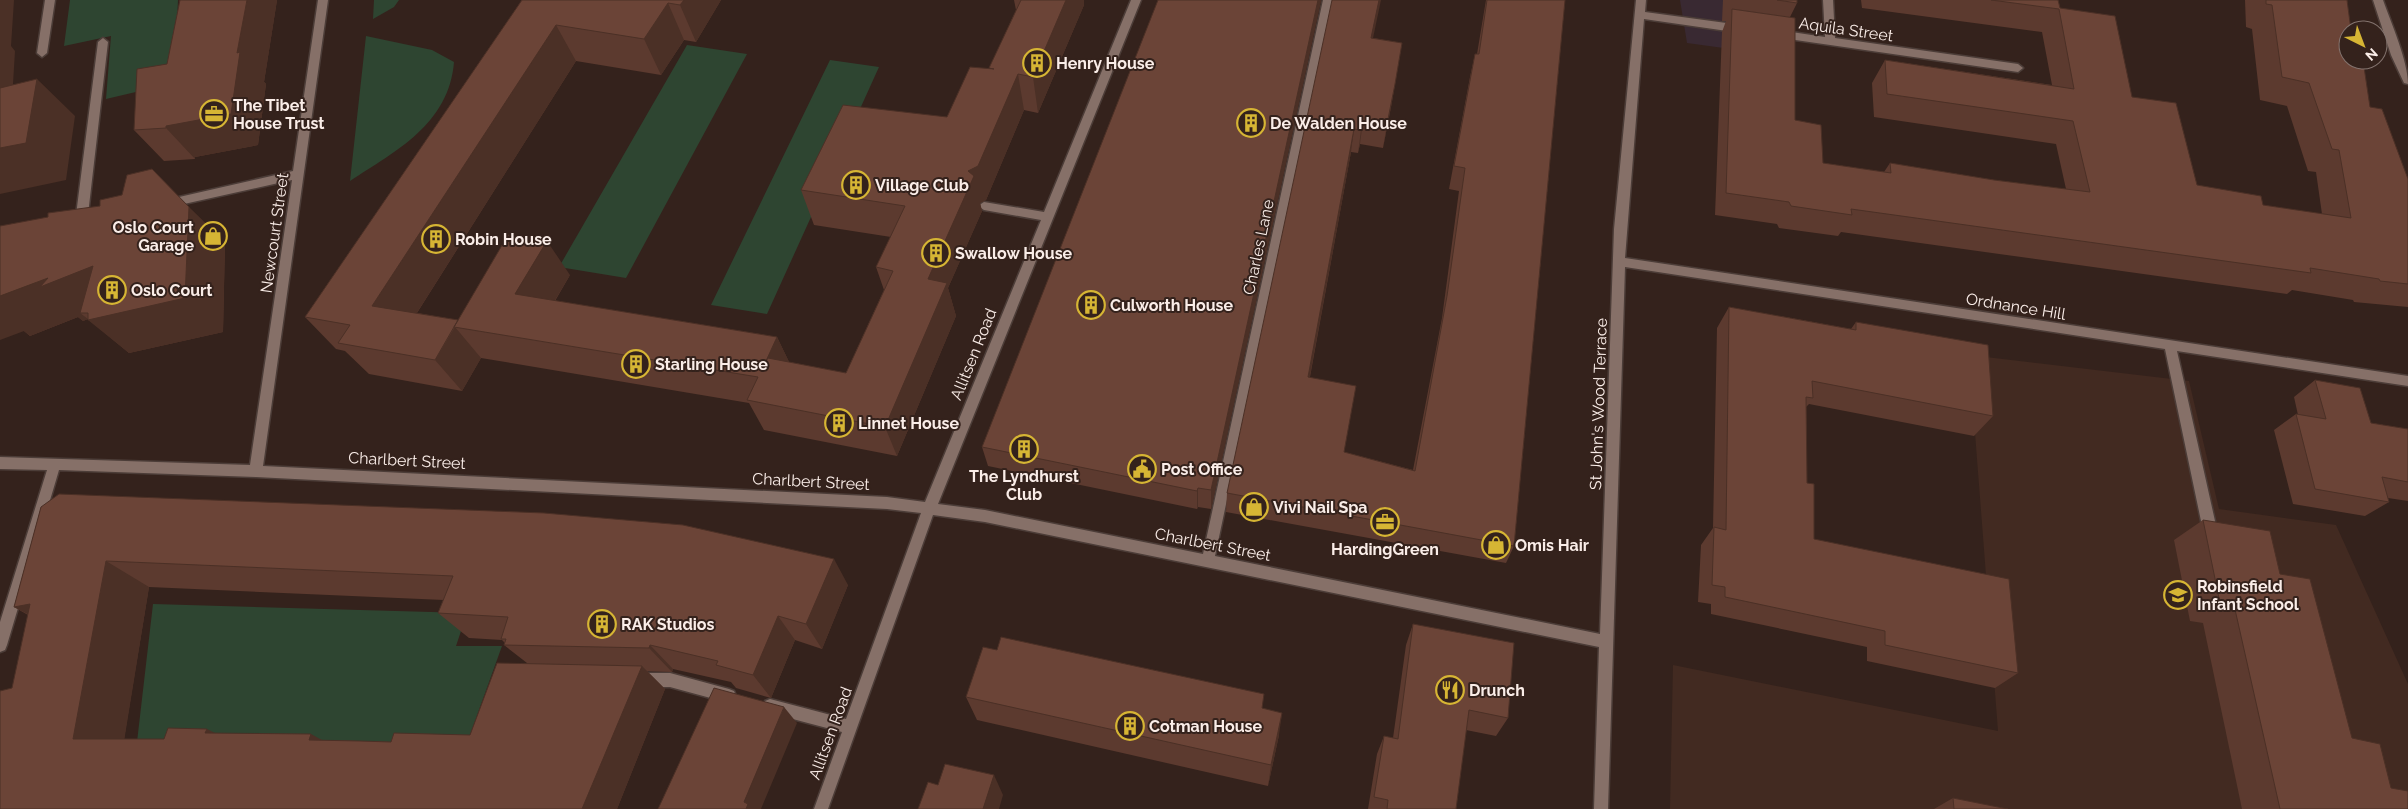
<svg xmlns="http://www.w3.org/2000/svg" width="2408" height="809" font-family="Raleway,sans-serif">
<style>
.commercial{fill:#392932}
.built{fill:#422a21}
.green{fill:#2e4531}
.lines{fill:none;stroke-linecap:round;stroke-linejoin:round}
.minor-casing{stroke:#4c3d38;stroke-width:3}
.minor{fill:#867068;fill-rule:evenodd}
.wall{fill:#5c3a2f;fill-rule:evenodd}
.shaded-wall{fill:#4b3026}
.building{fill:#6b4437;stroke:#4b3026}
.labels{text-anchor:middle;stroke-width:4;stroke-linejoin:round;paint-order:stroke}
.street-label{font-size:16px;fill:#faede8;stroke:#34221c}
.poi-label{font-size:16px;font-weight:bold;fill:#faede8;stroke:#34221c;text-anchor:start}
</style>
<rect width="100%" height="100%" fill="#34221c"/>
<!-- commercial -->
<path class="commercial" d="M1680 0H1757L1760 53 1687 43Z"/>
<!-- built -->
<path class="built" d="M1969 355 2189 381 2219 509 2336 525 2408 684V809H1670L1673 665 1998 731Z"/>
<!-- green -->
<path class="green" d="M70 0H178L174 83 106 99 111 36 64 46Z
M374 0H399L394 7 373 19Z
M366 36 432 50 454 62C449 124 396 151 350 181Z
M687 45 747 54 626 278 559 267Z
M830 60 879 67 767 314 711 305Z
M153 604 467 613 456 646H502L466 746 137 742Z"/>
<g class="lines">
<defs>
<path id="minor" d="M45 0H55L47 53 42 57 37 53Z
M318 0H328L263 466 887 497 925 502 1041 220 984 210 978 206 984 202 1044 212 1131 0H1141L938 504 985 510 1203 554 1323 0H1333L1215 556 1600 634 1614 229 1636 0H1646L1645 12 1741 25 1746 29 1741 33 1644 19 1625 258 2408 376V386L2177 351 2215 521 2213 525 2208 527 2203 525 2201 521 2165 349 1625 267 1608 809H1594L1599 647 985 522 933 515 828 809H814L842 732 770 713 765 711 763 706 765 701 770 699 846 719 921 513 887 509 256 477 59 470 7 645 5 650 0 652V622L47 470 0 469V457L250 465 292 180 166 208 160 204 166 200 293 171Z
M1823 0H1833L1835 38 2018 64 2023 68 2018 72 1774 37 1773 34 1778 30 1825 37Z
M2373 0H2383C2391 23 2408 61 2408 84L2404 83 2391 55Z
M103 38 108 42 87 223 81 227 75 223 98 42Z
M641 673H670L729 689 734 691 736 696 734 701 729 703 670 687H641L636 685 634 680 636 675Z"/>
</defs>
<!-- minor casing -->
<use href="#minor" class="minor-casing"/>
<!-- minor -->
<use href="#minor" class="minor"/>
</g>
<!-- wall -->
<path class="wall" d="M180 0H277L264 82 266 84 258 145 195 157V159L164 161 134 130 167 64Z
M522 0H721L696 42 684 40 661 75 576 61 417 313 458 320 570 275 555 301 777 337 789 362 846 373 884 290 876 267 891 237 814 225 801 190 947 117 989 69 1016 10 1014 0H1084V5L1038 113 1024 110 986 200 980 203 982 211 948 288 956 316 897 456 764 430 749 403 481 358 462 391 369 374 345 351 336 349 305 317Z
M1321 0 1211 509 1198 507 1197 509 988 466 982 447Z
M1486 0H1565L1514 546 1506 563 1226 512 1227 493 1373 38 1402 43 1391 107 1383 148 1360 144 1358 153 1351 152 1310 377 1344 452 1413 470 1442 318 1459 191 1449 189 1470 77 1475 54H1477Z
M1723 0H1797V3L1790 17 1795 120 1823 163 1884 172 1890 163 1994 180 2066 189 2056 144 1874 117 1872 83 1885 60 2052 85 2042 32 1862 8 1861 0H2058L2060 8 2132 97 2197 185 2263 205 2322 214 2316 172 2308 171 2287 106 2260 100 2252 29 2246 27 2245 0H2347L2355 65 2370 107 2408 179V307L2354 302 2353 300 2292 290 2287 294 1841 232 1838 236 1779 228 1777 224 1715 215 1722 32 1726 21H1722Z
M122 195 225 242 223 332 129 353 88 319 83 321 78 317 30 336 24 331 48 217 100 206Z
M1729 307 1851 329 1856 322 1993 416 1974 436 1809 404 1806 407 1807 483 1814 539 2018 673 1995 688 1867 661V647L1711 614V604L1698 602 1701 545 1713 528 1717 328Z
M2315 380 2371 423 2408 429V501L2388 498 2389 502 2365 516 2293 504 2274 430 2296 414 2298 415 2294 397Z
M41 507 848 585 822 649 795 640 771 698 736 688 731 682 673 669 672 672 647 671 665 689 617 809H0L28 615 14 607ZM149 587 444 600 438 613 469 638 502 640 505 643 504 645 527 663 470 735 391 742 323 740 215 733 164 739H124Z
M2203 520 2280 574 2352 738 2408 809H2242L2203 623 2190 621 2174 540Z
M1413 624 1508 718 1496 736 1466 730 1456 809H1368L1377 754 1384 736 1393 738 1406 645Z
M966 697 1262 708 1279 735 1268 786 977 720Z
M1953 798 2008 809H1934Z"/>
<!-- shaded-wall -->
<path class="shaded-wall" d="M0 0H14L11 46 15 51 10 133 0 123Z
M247 0H277L264 82 266 84 258 145 195 157V159L166 128V126L237 53Z
M684 0H721L696 42 680 5Z
M1066 0H1084V5L1038 113 1033 77Z
M1318 0H1321L1211 509V490Z
M1379 0H1381L1368 62 1371 38Z
M668 3 684 40 661 75 644 39Z
M556 25 576 61 401 338 372 306Z
M1018 74 1024 110 986 200 980 203 982 211 948 288 956 316 897 456 885 427 928 279 968 171Z
M37 79 75 116 66 180 0 194V148Z
M1395 84 1391 107 1383 148 1387 124Z
M1363 121 1360 144 1358 153 1361 130Z
M1354 129 1351 152 1306 397 1308 377Z
M189 207 225 242 223 332 129 353 88 320Z
M547 241 570 275 539 327 515 294Z
M93 266 88 313H80L88 319 83 321 78 317 30 336 24 331 0 340V296L48 278Z
M455 327 481 358 462 391 435 360Z
M777 337 792 368 766 361Z
M1198 488V507L1197 509V491Z
M834 559 848 585 822 649 806 624Z
M106 561 149 587 121 760 73 739Z
M30 604 62 632 14 607Z
M778 616 795 640 771 698 753 675Z
M650 645 673 669 672 672 649 648Z
M642 666 665 689 617 809H582Z
M784 707 797 723 761 809H746L744 802Z
M1282 713 1279 735 1268 786 1271 765Z
M207 729 249 750 205 733Z
M311 734 349 755 309 740Z
M994 775 1003 795 999 809H983Z"/>
<!-- building -->
<path class="building" d="M180 0H247L237 53 240 52 231 114 166 126V128L134 130 137 69 167 64Z
M522 0H684L680 5 668 3 644 39 556 25 372 306 458 320 435 360 338 343 350 325 305 317Z
M1021 0H1066L1033 77 1018 74 978 166 968 171 974 176 928 279 947 283 885 427 747 400 758 377 454 327 508 235 547 241 515 294 777 337 766 361 768 358 846 373 893 271 876 267 905 206 801 190 843 105 947 117 970 67 994 69 989 68Z
M1158 0H1318L1211 490 1198 488 1197 491 982 447Z
M1332 0H1379L1371 38 1402 43 1395 84 1387 124 1363 121 1361 130 1354 129 1308 377 1356 386 1344 452 1415 471 1447 296 1465 168 1454 166 1475 54H1479L1487 0H1565L1514 546 1227 493Z
M1777 0H1797V3Z
M1991 0H2058L2060 8 2115 16 2132 97 2176 103 2197 185 2261 196 2263 205 2351 218 2339 150 2332 149 2309 83 2282 77 2272 5 2266 4V0H2347L2351 30H2348V60H2355V65L2364 67 2370 107 2382 109 2408 179V284L2380 281 2379 279 2310 268 2311 273 1851 209 1852 215 1791 206 1789 202 1726 193 1732 9 1795 18V120L1821 125 1823 163 1891 173 1890 163 1994 180 2090 192 2073 121 1887 94 1885 60 2074 89 2059 9Z
M37 79 26 143 0 148V88Z
M152 169 189 207 185 298 88 320V313H80L93 266 40 287 48 278 0 296V226L48 217V213L100 206V200L122 195 127 175Z
M1729 307 1856 330V322L1988 345 1993 416 1812 381 1813 398 1806 397 1807 483 1814 484V539L2009 579 2018 673 1885 645V631L1725 597V587L1712 585 1714 527 1726 530Z
M2315 380 2360 388 2371 423 2408 429V482L2382 477 2389 502 2315 489 2296 414 2326 419Z
M59 494 544 513 683 525 834 559 806 624 778 616 753 675 716 665 718 661 650 645 649 648 504 645 506 639H501L508 617 438 613 453 576 106 561 73 739H164L168 728 207 729 205 733 311 734 309 740 360 741 391 742 394 733 470 735 497 663 642 666 582 809H0V691L12 688 30 604 14 607 41 507Z
M2203 520 2270 531 2280 574 2310 579 2352 738 2380 744 2391 788 2408 791V809H2280L2234 605 2220 603Z
M1413 624 1514 643 1508 718 1469 710 1456 809H1387L1388 800 1374 797 1384 736 1398 739Z
M1001 637 1264 694 1262 708 1282 713 1271 765 966 697 983 647 997 650Z
M714 688 784 707 744 802 748 804 746 809H658Z
M945 764 994 775 983 809H918L928 782 938 785Z
M1953 798 2008 809H1954Z"/>
<!-- icons -->
<defs>
<symbol id="building-ring" viewBox="-11 -11 22 22"><circle r="9.5" fill="#34221c" stroke="#d6b534" stroke-width="1.5"/><path d="M-4-6H4V6H1V3H-1V6H-4ZM-2.5-4.3h1.7v1.8h-1.7ZM.8-4.3h1.7v1.8H.8ZM-2.5-1h1.7V.8h-1.7ZM.8-1h1.7V.8H.8Z" fill="#d6b534"/></symbol>
<symbol id="office-ring" viewBox="-11 -11 22 22"><circle r="9.5" fill="#34221c" stroke="#d6b534" stroke-width="1.5"/><path d="M-6-3h4V-5.5h4V-3h4V5H-6ZM-1-4.5V-3h2v-1.5ZM-6 0V1H6V0Z" fill="#d6b534"/></symbol>
<symbol id="shop-ring" viewBox="-11 -11 22 22"><circle r="9.5" fill="#34221c" stroke="#d6b534" stroke-width="1.5"/><path d="M-5-2.5h2.3a2.7 3.5 0 0 1 5.4 0H5L5.5 6h-11ZM-1.5-2.5h3a1.5 2.3 0 0 0-3 0Z" fill="#d6b534"/></symbol>
<symbol id="civic-ring" viewBox="-11 -11 22 22"><circle r="9.5" fill="#34221c" stroke="#d6b534" stroke-width="1.5"/><path d="M-.6-6.5H3V-4.5H.6V-3L4-1V1h2V6H-6V1h2V-1L-.6-3ZM-1.2 2.5V6h2.4V2.5Z" fill="#d6b534"/></symbol>
<symbol id="school-ring" viewBox="-11 -11 22 22"><circle r="9.5" fill="#34221c" stroke="#d6b534" stroke-width="1.5"/><path d="M0-5L7-2L0 1L-7-2ZM-4 1L0 2.5L4 1V4Q0 6-4 4Z" fill="#d6b534"/></symbol>
<symbol id="restaurant-ring" viewBox="-11 -11 22 22"><circle r="9.5" fill="#34221c" stroke="#d6b534" stroke-width="1.5"/><path d="M-5-6h1v4h1v-4h1v4h1v-4h1v5L-1.5 .5V6h-2V.5L-5-1ZM5-6V6H3V1.5H1.5Q1.5-4 5-6Z" fill="#d6b534"/></symbol>
</defs>
<g fill-rule="evenodd">
<use href="#building-ring" x="1021" y="47" width="32" height="32"/>
<use href="#office-ring" x="198" y="98" width="32" height="32"/>
<use href="#building-ring" x="1235" y="107" width="32" height="32"/>
<use href="#building-ring" x="840" y="169" width="32" height="32"/>
<use href="#shop-ring" x="197" y="220" width="32" height="32"/>
<use href="#building-ring" x="420" y="223" width="32" height="32"/>
<use href="#building-ring" x="920" y="237" width="32" height="32"/>
<use href="#building-ring" x="96" y="274" width="32" height="32"/>
<use href="#building-ring" x="1075" y="289" width="32" height="32"/>
<use href="#building-ring" x="620" y="348" width="32" height="32"/>
<use href="#building-ring" x="823" y="407" width="32" height="32"/>
<use href="#building-ring" x="1008" y="433" width="32" height="32"/>
<use href="#civic-ring" x="1126" y="453" width="32" height="32"/>
<use href="#shop-ring" x="1238" y="491" width="32" height="32"/>
<use href="#office-ring" x="1369" y="506" width="32" height="32"/>
<use href="#shop-ring" x="1480" y="529" width="32" height="32"/>
<use href="#school-ring" x="2162" y="579" width="32" height="32"/>
<use href="#building-ring" x="586" y="608" width="32" height="32"/>
<use href="#restaurant-ring" x="1434" y="674" width="32" height="32"/>
<use href="#building-ring" x="1114" y="710" width="32" height="32"/>
</g>
<g class="labels">
<!-- street labels -->
<g class="street-label">
<text transform="translate(1846 29) rotate(8)" y="6">Aquila Street</text>
<text transform="translate(274 233) rotate(-82)" y="6">Newcourt Street</text>
<text transform="translate(1258 247) rotate(-78)" y="6">Charles Lane</text>
<text transform="translate(2016 306) rotate(9)" y="6">Ordnance Hill</text>
<text transform="translate(973 354) rotate(-68)" y="6">Allitsen Road</text>
<text transform="translate(1598 404) rotate(-88)" y="6">St John's Wood Terrace</text>
<text transform="translate(407 460) rotate(3)" y="6">Charlbert Street</text>
<text transform="translate(811 481) rotate(3)" y="6">Charlbert Street</text>
<text transform="translate(1213 544) rotate(11)" y="6">Charlbert Street</text>
<text transform="translate(830 733) rotate(-70)" y="6">Allitsen Road</text>
</g>
<!-- poi labels -->
<g class="poi-label">
<text x="1056" y="69">Henry House</text>
<text x="233" y="111">The Tibet<tspan x="233" dy="18">House Trust</tspan></text>
<text x="1270" y="129">De Walden House</text>
<text x="875" y="191">Village Club</text>
<text x="194" y="233" text-anchor="end">Oslo Court<tspan x="194" dy="18">Garage</tspan></text>
<text x="455" y="245">Robin House</text>
<text x="955" y="259">Swallow House</text>
<text x="131" y="296">Oslo Court</text>
<text x="1110" y="311">Culworth House</text>
<text x="655" y="370">Starling House</text>
<text x="858" y="429">Linnet House</text>
<text x="1161" y="475">Post Office</text>
<text x="1024" y="482" text-anchor="middle">The Lyndhurst<tspan x="1024" dy="18">Club</tspan></text>
<text x="1273" y="513">Vivi Nail Spa</text>
<text x="1515" y="551">Omis Hair</text>
<text x="1385" y="555" text-anchor="middle">HardingGreen</text>
<text x="2197" y="592">Robinsfield<tspan x="2197" dy="18">Infant School</tspan></text>
<text x="621" y="630">RAK Studios</text>
<text x="1469" y="696">Drunch</text>
<text x="1149" y="732">Cotman House</text>
</g>
</g>
<!-- north arrow -->
<g transform="translate(2363 45) rotate(138)"><circle r="24" fill="#34221c" stroke="#83736e"/>
<path d="M0-4L9 19L0 12L-9 19Z" fill="#d6b534"/>
<text y="-8" font-size="14" font-weight="bold" text-anchor="middle" fill="#faede8">N</text>
</g>
</svg>
